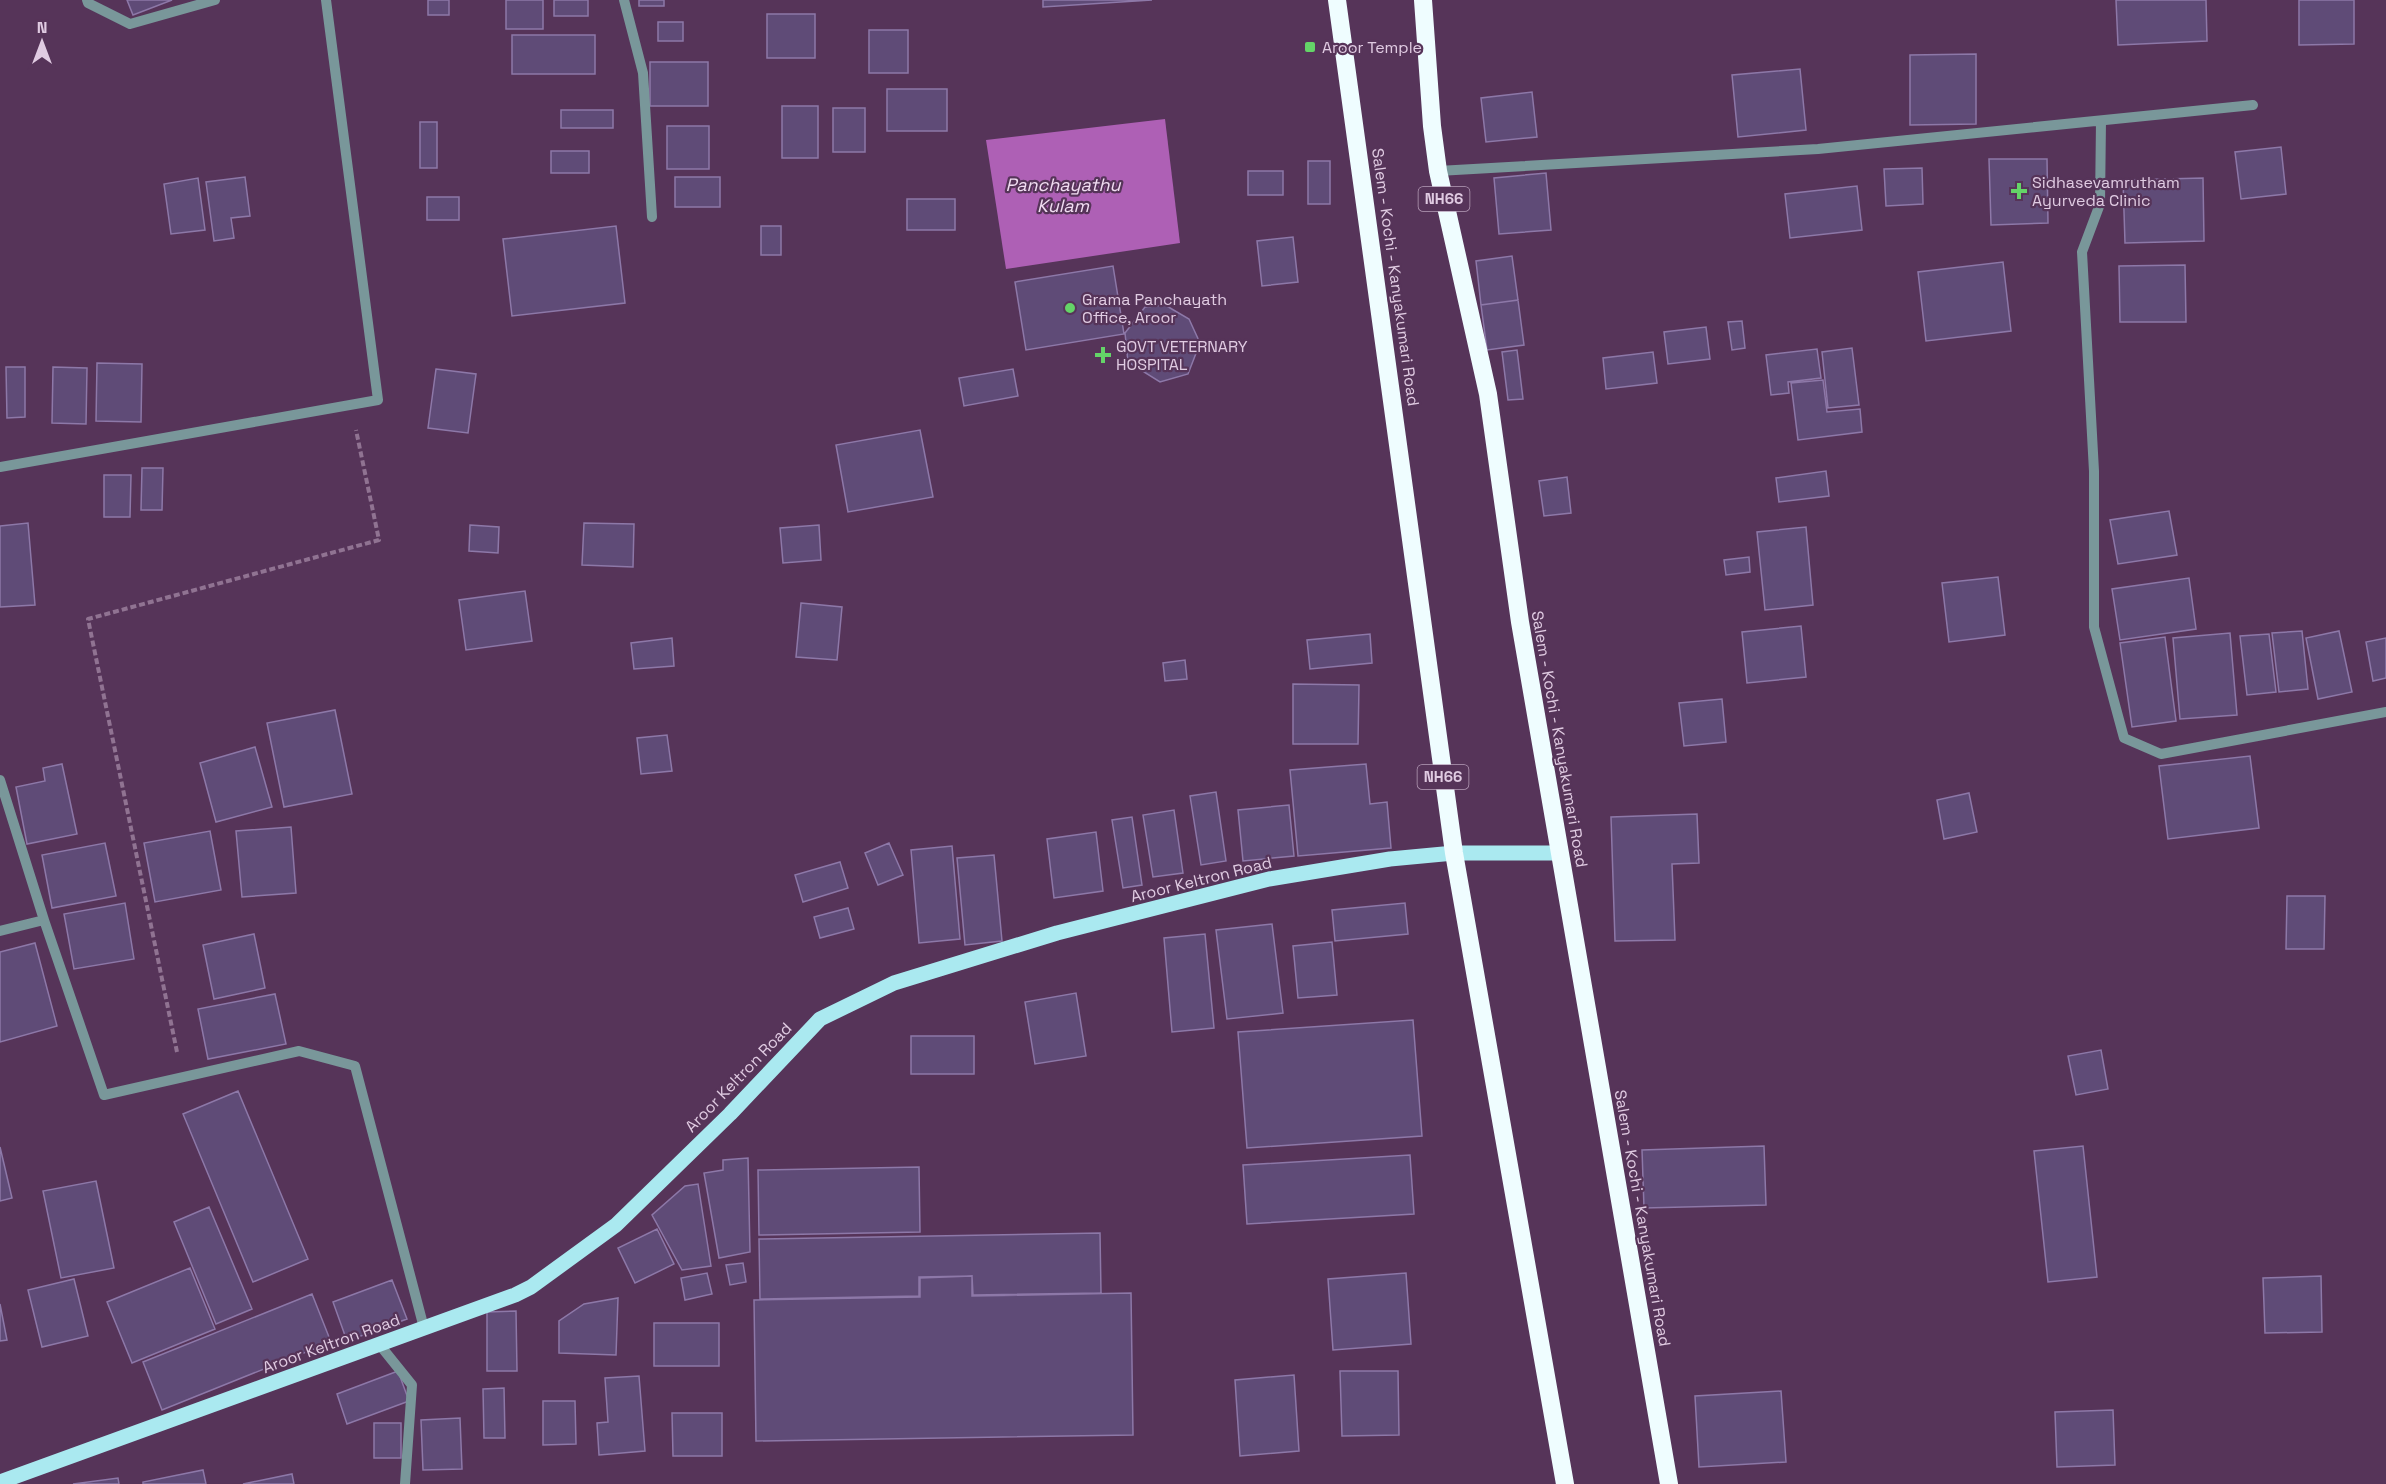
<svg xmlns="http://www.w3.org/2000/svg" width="2386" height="1484" font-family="'Space Grotesk',sans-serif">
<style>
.water{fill:#ae60b5}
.building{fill:#5f4b77;stroke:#8d78a8;stroke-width:1.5}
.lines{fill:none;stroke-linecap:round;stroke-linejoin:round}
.path{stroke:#907392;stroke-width:4;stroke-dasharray:6 3;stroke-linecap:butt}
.minor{stroke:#79979a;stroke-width:10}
.major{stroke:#aae9f0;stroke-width:15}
.highway{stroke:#effdff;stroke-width:18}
.poi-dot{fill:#64d468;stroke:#563459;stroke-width:2}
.labels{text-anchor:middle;stroke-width:4.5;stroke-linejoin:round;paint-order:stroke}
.shield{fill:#563459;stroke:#b79eb9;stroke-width:1.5}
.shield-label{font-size:15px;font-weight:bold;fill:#e0cbe2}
.poi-label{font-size:16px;fill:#e0cbe2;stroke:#563459;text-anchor:start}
.street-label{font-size:16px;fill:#e0cbe2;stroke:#563459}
.water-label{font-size:18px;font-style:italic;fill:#f1ddf2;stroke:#563459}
</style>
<rect width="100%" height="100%" fill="#563459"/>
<!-- water -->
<path class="water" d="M1165 119 1180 243 1006 269 986 140Z"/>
<!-- building -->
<path class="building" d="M127 0H172L133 15Z
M428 0H449V15H428Z
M506 0H543V29H506Z
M554 0H588V16H554Z
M639 0H664V6H639Z
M1043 0H1152L1043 7Z
M2116 0H2206L2207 41 2118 45Z
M2299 0H2354V44L2299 45Z
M767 14H815V58H767Z
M658 22H683V41H658Z
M869 30H908V73H869Z
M512 35H595V74H512Z
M1976 54V124L1910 125V55Z
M650 62H708V106H650Z
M1800 69 1806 130 1738 137 1732 75Z
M887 89H947V131H887Z
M1532 92 1537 137 1486 142 1481 98Z
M782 106H818V158H782Z
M833 108H865V152H833Z
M561 110H613V128H561Z
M420 122H437V168H420Z
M667 126H709V169H667Z
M2281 147 2286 194 2241 199 2235 152Z
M551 151H589V173H551Z
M1989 159H2047L2048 223 1991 225Z
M1308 161H1330V204H1308Z
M1922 168 1923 204 1886 206 1884 169Z
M1248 171H1283V195H1248Z
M1546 173 1551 230 1499 234 1494 178Z
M245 177 250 216 231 218 234 238 214 241 206 182Z
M675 177H720V207H675Z
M198 178 205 230 171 234 164 184Z
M2203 178 2204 241 2125 243 2123 180Z
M1857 186 1862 230 1790 238 1785 194Z
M427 197H459V220H427Z
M907 199H955V230H907Z
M616 226 625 303 512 316 503 239Z
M761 226H781V255H761Z
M1293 237 1298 282 1262 286 1257 241Z
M1512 256 1518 300 1481 305 1476 261Z
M2003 262 2011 331 1926 341 1918 272Z
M2185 265 2186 322H2120L2119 266Z
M1113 266 1124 334 1026 350 1015 282Z
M1518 300 1524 345 1487 350 1481 305Z
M1165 305 1189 319 1200 343 1188 374 1160 382 1128 362 1125 333 1145 307Z
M1742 321 1745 348 1732 350 1728 322Z
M1706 327 1710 359 1668 364 1664 332Z
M1852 348 1859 405 1828 408 1822 352Z
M1817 349 1821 378 1788 382 1789 393 1771 395 1766 355Z
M1517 350 1523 399 1508 400 1502 352Z
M1653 352 1657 383 1606 389 1603 358Z
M97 363 142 364 141 422 96 421Z
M6 367H25V417L7 418Z
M53 367 87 368 86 424 52 423Z
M436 369 476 374 468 433 428 428Z
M1013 369 1018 396 964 406 959 378Z
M1823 380 1827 412 1860 409 1862 432 1798 440 1791 383Z
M920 430 933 497 848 512 836 445Z
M142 468H163L162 510H141Z
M1826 471 1829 496 1779 502 1776 478Z
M104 475H131L130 517H104Z
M1567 477 1571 513 1544 516 1539 481Z
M2169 511 2177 555 2118 564 2110 520Z
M28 523 35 605 0 607V526Z
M584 523 634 524 633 567 582 565Z
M470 525 499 527 498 553 469 551Z
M819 525 821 560 783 563 780 528Z
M1806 527 1813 605 1765 610 1757 532Z
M1749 557 1750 572 1726 575 1724 560Z
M1998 577 2005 635 1949 642 1942 583Z
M2189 578 2196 629 2120 640 2112 589Z
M525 591 532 641 466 650 459 600Z
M801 603 842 607 837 660 796 657Z
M1801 626 1806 677 1747 683 1742 632Z
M2302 631 2308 689 2279 692 2272 633Z
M2339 631 2352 692 2318 699 2306 638Z
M2230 633 2237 715 2180 719 2173 638Z
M1370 634 1372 663 1310 669 1307 640Z
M2269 634 2276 692 2247 695 2240 636Z
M2165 637 2176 721 2132 727 2120 643Z
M672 638 674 666 634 669 631 643Z
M2386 638V678L2373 681 2366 642Z
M1185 660 1187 679 1165 681 1163 663Z
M1293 684 1359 685 1358 744H1293Z
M1722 699 1726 742 1684 746 1679 703Z
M335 710 352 794 284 807 267 723Z
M667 735 672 771 641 774 637 738Z
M255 747 272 807 216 822 200 763Z
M2250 756 2259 828 2168 839 2159 766Z
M62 764 77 834 27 844 16 787 45 781 43 768Z
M1366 764 1370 804 1387 802 1391 848 1298 856 1290 770Z
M1216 792 1226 861 1201 865 1190 796Z
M1969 793 1977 832 1944 839 1937 800Z
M1289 805 1294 856 1243 861 1238 810Z
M1174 810 1183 873 1153 877 1143 815Z
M1697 814 1699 863 1672 864 1675 940 1615 941 1611 817Z
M1132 817 1142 885 1123 888 1112 820Z
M291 827 296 893 242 897 236 831Z
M210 831 221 890 155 902 144 843Z
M1096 832 1103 891 1054 898 1047 839Z
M105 843 116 896 52 908 42 855Z
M889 843 903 875 878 885 865 853Z
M952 846 960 939 919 943 911 850Z
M994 855 1002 941 965 945 957 858Z
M840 862 848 888 803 902 795 875Z
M2287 896H2325L2324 949H2286Z
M125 903 134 959 74 969 64 914Z
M1405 903 1408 934 1335 941 1332 910Z
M848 908 854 929 820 938 814 917Z
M1272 924 1283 1013 1227 1019 1216 930Z
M254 934 265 988 214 999 203 945Z
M1205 934 1214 1028 1172 1032 1164 938Z
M1332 942 1337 995 1298 998 1293 946Z
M35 943 57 1026 0 1042V952Z
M1076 993 1086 1056 1035 1064 1025 1002Z
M275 994 286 1044 208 1059 198 1009Z
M1413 1020 1422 1136 1247 1148 1238 1032Z
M911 1036H974V1074H911Z
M2101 1050 2108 1089 2076 1095 2068 1056Z
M238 1091 308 1259 253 1282 183 1114Z
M1764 1146 1766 1205 1644 1208 1642 1150Z
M2083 1146 2097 1277 2048 1282 2034 1151Z
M0 1147 12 1198 0 1201Z
M1410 1155 1414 1214 1247 1224 1243 1165Z
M748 1158 750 1252 719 1258 704 1173 723 1170V1160Z
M919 1167 920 1232 759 1235 758 1170Z
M96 1181 114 1268 61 1278 43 1191Z
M698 1184 711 1266 682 1270 652 1215 685 1186Z
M209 1207 252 1309 216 1324 174 1222Z
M657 1229 674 1264 635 1283 618 1248Z
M1100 1233 1101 1293 973 1295 972 1276 919 1277V1296L760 1299 759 1239Z
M743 1263 746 1282 730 1285 726 1265Z
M190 1268 215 1329 132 1363 107 1302Z
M707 1273 712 1294 685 1300 681 1278Z
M1406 1273 1411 1344 1333 1350 1328 1279Z
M972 1276V1296L1131 1293 1133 1435 756 1441 754 1300 920 1297V1278Z
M2321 1276 2322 1332 2265 1333 2263 1278Z
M74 1279 88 1336 42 1347 28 1290Z
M392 1280 407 1319 347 1341 333 1302Z
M312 1294 331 1342 162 1410 143 1362Z
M618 1298 616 1355 559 1353V1321L584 1304Z
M0 1304 7 1340 0 1341Z
M516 1311 517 1371H487V1312Z
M654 1323H719V1366H654Z
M398 1371 409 1401 347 1424 337 1394Z
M1340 1371H1398L1399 1435 1342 1436Z
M1294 1375 1299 1451 1240 1456 1235 1380Z
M639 1376 645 1451 599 1455 597 1423 608 1422 605 1378Z
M504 1388 505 1438H484L483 1389Z
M1781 1391 1786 1462 1699 1467 1695 1396Z
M543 1401H575L576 1444 543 1445Z
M2113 1410 2115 1465 2057 1467 2055 1412Z
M672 1413H722V1456H673Z
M460 1418 462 1469 423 1470 421 1420Z
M374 1423H401V1458H374Z
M203 1470 206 1484H143V1482Z
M292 1474 294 1484H243Z
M118 1478 119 1484H73Z"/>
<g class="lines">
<!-- path -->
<path class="path" d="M177 1052 88 619 379 540 356 430"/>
<!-- minor -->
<path class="minor" d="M87 0 88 3 130 24 215 0
M624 0 643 73 652 217
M2101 121 2100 204 2082 252 2094 471V627L2124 738 2161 754 2386 712
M1438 171 1818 149 2253 105
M0 467 378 400 326 0
M0 780 44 920
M0 931 44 920 104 1095 299 1051 355 1066 424 1328
M379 1344 412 1385 405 1484"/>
<!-- major -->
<path class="major" d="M0 1482 515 1295 531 1287 616 1225 730 1114 820 1019 894 983 1057 933 1269 879 1390 859 1454 853H1560"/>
<!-- highway -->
<path class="highway" d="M1337 0 1454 853 1565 1484
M1423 0 1432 126 1438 171 1488 394 1520 622 1669 1484"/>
</g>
<!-- markers -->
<g class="poi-dot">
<rect x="1304" y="41" width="12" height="12" rx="3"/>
<path d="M2016 182h6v6h6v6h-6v6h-6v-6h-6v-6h6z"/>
<circle cx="1070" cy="308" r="6"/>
<path d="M1100 346h6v6h6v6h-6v6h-6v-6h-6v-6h6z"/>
</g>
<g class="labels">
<!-- shield labels -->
<g class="shield">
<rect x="1418.5" y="187" width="51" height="24" rx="4.5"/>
<rect x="1417.5" y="765" width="51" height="24" rx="4.5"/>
</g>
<g class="shield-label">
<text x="1444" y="204">NH66</text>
<text x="1443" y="782">NH66</text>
</g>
<!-- poi labels -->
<g class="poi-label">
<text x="1322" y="53">Aroor Temple</text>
<text x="2032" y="188">Sidhasevamrutham<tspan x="2032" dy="18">Ayurveda Clinic</tspan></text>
<text x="1082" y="305">Grama Panchayath<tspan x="1082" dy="18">Office, Aroor</tspan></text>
<text x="1116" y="352">GOVT VETERNARY<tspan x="1116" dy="18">HOSPITAL</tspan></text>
</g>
<!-- street labels -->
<g class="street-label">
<text transform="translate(1396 277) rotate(82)" y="6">Salem - Kochi - Kanyakumari Road</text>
<text transform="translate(1560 739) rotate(80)" y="6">Salem - Kochi - Kanyakumari Road</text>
<text transform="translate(1201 879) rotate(-14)" y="6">Aroor Keltron Road</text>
<text transform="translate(738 1077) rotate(-46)" y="6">Aroor Keltron Road</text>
<text transform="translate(1643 1218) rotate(80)" y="6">Salem - Kochi - Kanyakumari Road</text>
<text transform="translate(331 1343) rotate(-20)" y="6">Aroor Keltron Road</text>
</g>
<!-- water labels -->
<g class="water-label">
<text x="1063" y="191">Panchayathu<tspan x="1063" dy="21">Kulam</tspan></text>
</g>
</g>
<!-- north arrow -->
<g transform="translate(42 42)" stroke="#563459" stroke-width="4.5" paint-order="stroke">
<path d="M0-4.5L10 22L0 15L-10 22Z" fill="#e0cbe2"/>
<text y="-9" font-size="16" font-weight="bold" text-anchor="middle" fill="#e0cbe2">N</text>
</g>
</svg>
